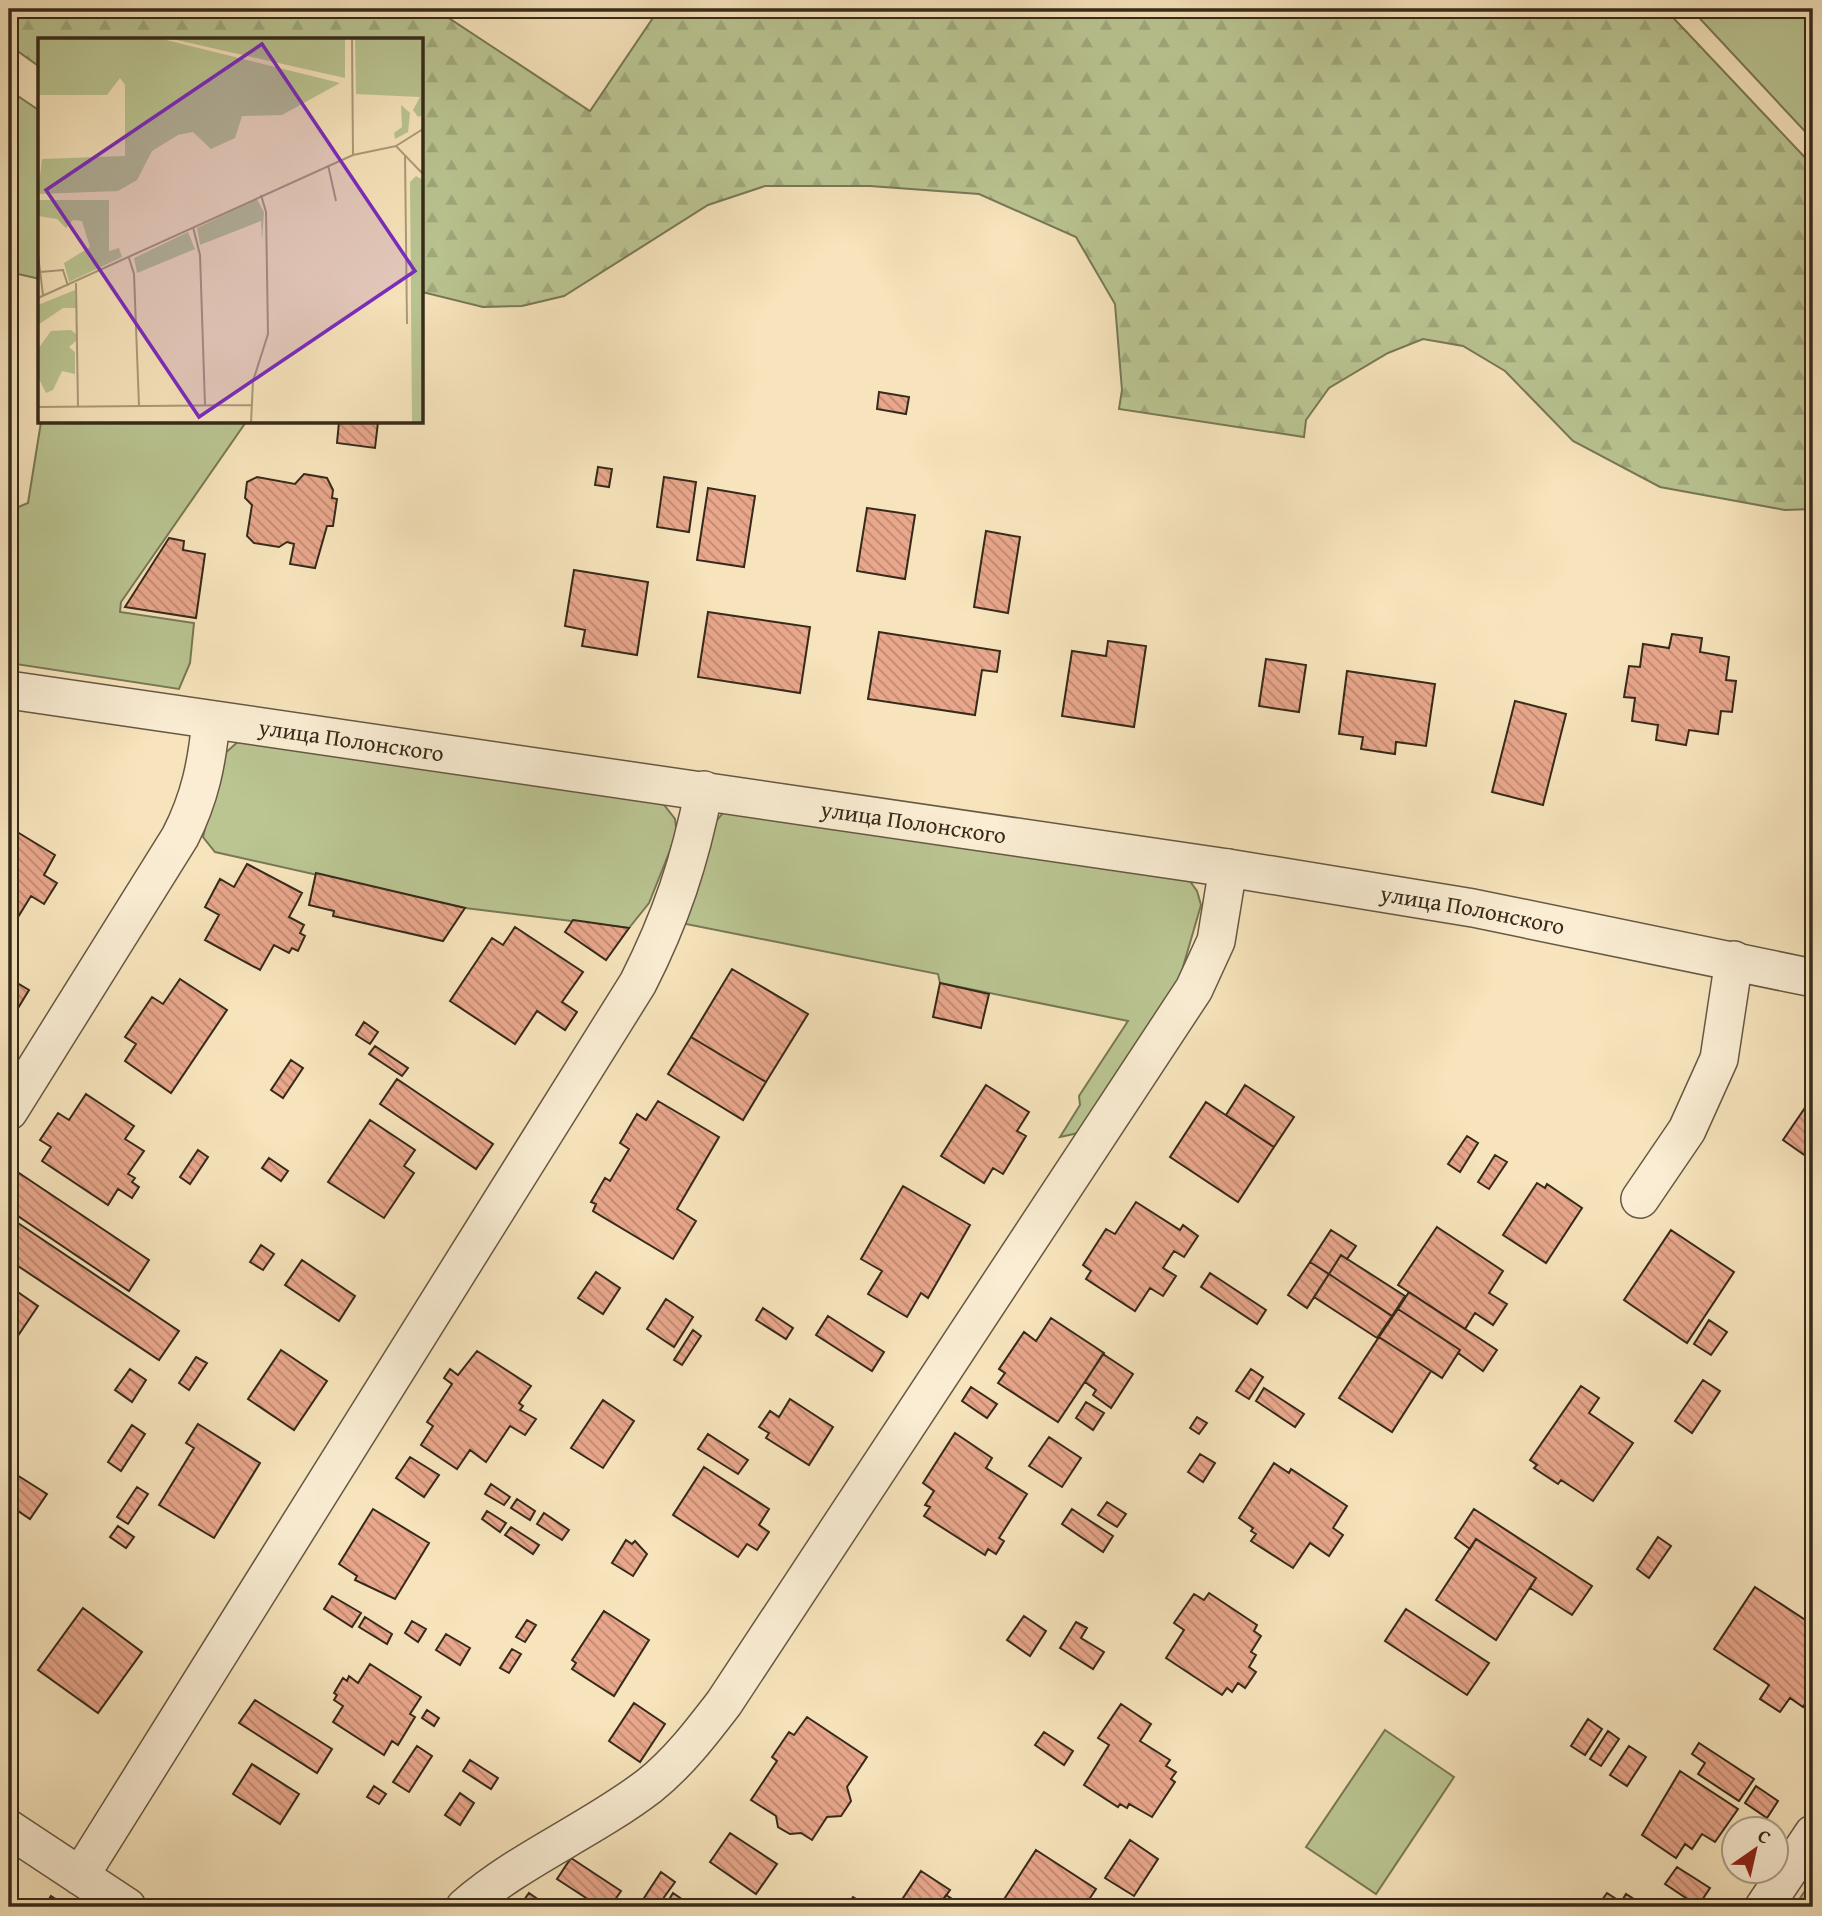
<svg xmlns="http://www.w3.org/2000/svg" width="1822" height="1916" font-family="'Gentium Book Plus',serif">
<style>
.green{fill:#bac592;stroke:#787856;stroke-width:2}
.forest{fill:url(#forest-firs);stroke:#787856;stroke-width:2}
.building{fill:url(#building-back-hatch);stroke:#362a1a;stroke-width:2}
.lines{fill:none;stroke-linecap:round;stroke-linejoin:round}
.street-casing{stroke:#665842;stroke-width:40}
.street{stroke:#faedd3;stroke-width:37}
.labels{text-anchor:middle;stroke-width:7;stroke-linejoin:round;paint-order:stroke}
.street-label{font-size:23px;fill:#362a1a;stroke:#faedd3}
.inset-road{fill:none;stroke:#aa9a7b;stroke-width:2}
.view{fill:#7b2cbf;fill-opacity:0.15;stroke:#7b2cbf;stroke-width:3.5}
.inset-edge{fill:none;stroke:#362a1a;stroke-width:3.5}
</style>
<defs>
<pattern id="forest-firs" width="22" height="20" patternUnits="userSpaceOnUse" patternTransform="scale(1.75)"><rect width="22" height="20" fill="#bac592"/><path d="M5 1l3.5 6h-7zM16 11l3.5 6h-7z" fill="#a0a97d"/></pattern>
<pattern id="building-back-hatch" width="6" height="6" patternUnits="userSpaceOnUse" patternTransform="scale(1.75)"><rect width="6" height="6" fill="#e9a78c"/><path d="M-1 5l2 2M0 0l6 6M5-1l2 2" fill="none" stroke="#be8872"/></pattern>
</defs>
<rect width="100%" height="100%" fill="#f7e4bc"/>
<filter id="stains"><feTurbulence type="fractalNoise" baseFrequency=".00286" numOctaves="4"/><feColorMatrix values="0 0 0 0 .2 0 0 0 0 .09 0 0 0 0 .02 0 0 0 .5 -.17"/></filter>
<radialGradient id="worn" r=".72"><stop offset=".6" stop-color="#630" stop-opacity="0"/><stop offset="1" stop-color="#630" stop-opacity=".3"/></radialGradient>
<!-- green -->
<path class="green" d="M1691 9H1813V140Z
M9 90 40 111V279L9 272Z
M41 422H246L121 602 120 612 194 623 190 663 179 689 9 663V511L28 503Z
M241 739 661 801 675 819 677 833 649 903 629 928 465 908 215 852 203 837 223 755Z
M726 809 1189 880 1197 891 1201 905 1178 984 1078 1133 1060 1137 1080 1105 1079 1096 1128 1021 940 983 938 974 681 923 709 830Z
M1385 1730 1454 1777 1376 1894 1306 1847Z"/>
<!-- forest -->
<path class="forest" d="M9 9H435L590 111 659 9H1665L1813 166V509L1785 510 1660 487 1573 441 1505 371 1463 346 1423 339 1388 353 1329 388 1306 420 1304 437 1119 409 1122 390 1115 304 1076 237 979 194 870 186H765L708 205 564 296 522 306 483 307 422 292V40H40V67L9 45Z
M1813 1879V1907H1794Z"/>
<!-- building -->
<path class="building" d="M879 392 909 397 906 414 877 409Z
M339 422H378L375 448 337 443Z
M598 467 612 469 609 487 595 485Z
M304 474 327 478 333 490 332 498 337 499 333 526H327L315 568 290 564 294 544 287 542 279 547 254 543 247 536 252 505 245 498 247 482 257 477 295 484Z
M664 477 696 482 689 532 657 527Z
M708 488 755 496 744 567 697 560Z
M867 508 915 515 905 579 857 571Z
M986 531 1020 537 1008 613 974 607Z
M169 538 184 541 183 550 205 554 196 618 125 607Z
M574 570 648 582 637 655 582 646 585 630 565 626Z
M708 612 810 627 800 693 698 677Z
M879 632 1000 651 997 672 982 670 975 715 868 699Z
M1672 634 1702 638 1700 652 1729 657 1726 680 1736 681 1732 712 1721 711 1718 734 1689 730 1686 745 1656 740 1658 725 1632 721 1635 698 1624 697 1629 666 1640 667 1643 644 1669 648Z
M1108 641 1146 646 1134 727 1062 716 1072 651 1106 656Z
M1266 659 1306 665 1299 712 1259 706Z
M1347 671 1435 684 1426 746 1396 742 1395 754 1361 749 1363 737 1339 734Z
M1515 701 1566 714 1543 805 1492 792Z
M9 827 55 855 44 875 57 883 44 904 31 896 18 917 9 911Z
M247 864 302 893 289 917 304 925 300 933 305 936 298 951 292 948 289 953 274 945 260 970 205 940 219 915 205 907 220 879 234 887Z
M316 873 465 908 443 941 333 916 334 911 309 905Z
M573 920 629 928 606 960 565 932Z
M515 927 583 972 562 1002 577 1012 565 1030 537 1011 515 1044 450 1001 492 938 503 945Z
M732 969 808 1014 766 1082 691 1037Z
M180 979 227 1010 171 1093 125 1061 136 1044 125 1037 152 997 163 1004Z
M14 981 29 990 9 1023V990Z
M940 983 989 994 981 1028 933 1017Z
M364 1022 378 1032 370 1044 356 1035Z
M691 1037 766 1082 743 1120 668 1074Z
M375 1046 408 1068 402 1076 369 1054Z
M291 1060 303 1068 283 1098 271 1090Z
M397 1079 493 1144 476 1169 380 1104Z
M986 1085 1029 1112 1017 1131 1026 1136 1003 1174 993 1168 984 1183 941 1156Z
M1245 1085 1294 1117 1274 1147 1226 1115Z
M86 1094 134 1126 125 1139 144 1151 128 1174 135 1178 132 1182 139 1187 132 1198 118 1189 108 1205 42 1161 51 1147 40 1140 58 1113 69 1120Z
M1813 1096V1161L1783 1140Z
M658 1101 719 1137 677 1209 696 1221 673 1259 593 1211 596 1204 591 1202 605 1178 610 1181 629 1149 620 1143 637 1114 646 1120Z
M1206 1102 1274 1147 1238 1202 1170 1157Z
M370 1120 415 1150 404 1166 414 1173 384 1218 328 1182Z
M1467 1136 1478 1143 1460 1172 1448 1164Z
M198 1150 208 1157 190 1184 180 1177Z
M1495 1155 1507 1162 1489 1189 1478 1182Z
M269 1158 288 1171 281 1181 262 1168Z
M13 1169 149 1260 129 1291 9 1210V1175Z
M1537 1183 1545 1188 1547 1184 1582 1208 1546 1263 1503 1235Z
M903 1186 970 1225 928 1298 921 1293 907 1317 868 1294 882 1271 861 1259Z
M1136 1202 1180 1230 1183 1225 1198 1236 1184 1257 1174 1251 1163 1268 1176 1276 1163 1296 1150 1288 1135 1311 1086 1279 1091 1271 1083 1265 1106 1229 1115 1234Z
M9 1217 179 1331 159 1360 9 1260Z
M1437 1227 1503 1271 1489 1293 1507 1304 1493 1325 1475 1313 1465 1329 1398 1285Z
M1331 1230 1356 1246 1347 1259 1341 1255 1329 1274 1310 1262Z
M1671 1230 1734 1272 1687 1343 1624 1300Z
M261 1245 274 1254 263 1270 250 1262Z
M1341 1255 1405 1296 1392 1316 1329 1274Z
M302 1260 355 1296 339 1321 285 1285Z
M1310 1262 1329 1274 1307 1308 1288 1295Z
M596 1272 620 1288 603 1314 578 1298Z
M1210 1273 1266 1310 1257 1324 1201 1287Z
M1329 1274 1392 1316 1377 1338 1314 1297Z
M9 1286 38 1306 9 1349Z
M1409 1292 1497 1350 1483 1371 1458 1353 1460 1350 1398 1309Z
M666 1299 693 1317 674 1347 647 1329Z
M763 1308 793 1328 786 1339 756 1320Z
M1398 1309 1460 1350 1442 1378 1379 1337Z
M828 1316 884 1352 872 1371 816 1335Z
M1051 1318 1104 1353 1058 1422 998 1383 1005 1373 999 1369 1024 1332 1036 1341Z
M1709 1320 1727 1332 1711 1355 1694 1344Z
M693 1330 701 1336 682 1365 674 1360Z
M1379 1337 1431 1371 1392 1432 1339 1398Z
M281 1350 327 1381 294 1430 248 1399Z
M477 1351 531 1386 519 1403 523 1406 520 1410 536 1419 525 1435 510 1426 486 1462 470 1450 457 1469 421 1445 433 1426 427 1422 452 1384 444 1378 450 1369 458 1375Z
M1103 1354 1133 1374 1111 1408 1093 1395 1096 1390 1085 1382Z
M196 1357 207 1363 189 1390 179 1383Z
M130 1369 146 1380 132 1402 115 1390Z
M1251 1369 1263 1377 1249 1399 1236 1391Z
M1703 1380 1720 1391 1692 1433 1675 1421Z
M1581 1386 1599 1398 1589 1413 1633 1443 1593 1501 1561 1480 1558 1484 1534 1468 1537 1465 1530 1460Z
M971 1387 997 1404 987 1418 962 1401Z
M1264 1388 1304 1414 1295 1427 1256 1401Z
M790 1399 833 1427 809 1465 766 1438 769 1433 759 1427 770 1411 779 1417Z
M603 1400 634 1421 603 1468 571 1448Z
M1086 1402 1104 1413 1093 1430 1076 1418Z
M1197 1417 1207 1423 1199 1434 1190 1428Z
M198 1424 260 1463 214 1538 159 1505 194 1448 186 1443Z
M132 1425 145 1434 121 1471 108 1462Z
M955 1433 992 1458 986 1468 1027 1494 999 1538 1004 1541 996 1554 988 1549 985 1555 924 1516 930 1507 925 1505 934 1491 923 1483Z
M708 1434 748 1460 738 1474 698 1449Z
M1049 1437 1081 1458 1062 1487 1029 1466Z
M1200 1454 1215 1463 1203 1482 1188 1472Z
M410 1457 439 1475 424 1497 396 1478Z
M1274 1463 1289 1473 1291 1469 1347 1506 1333 1528 1343 1535 1329 1556 1310 1543 1293 1568 1251 1541 1256 1534 1251 1531 1253 1528 1239 1518Z
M704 1467 769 1509 759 1525 769 1532 757 1550 747 1544 738 1557 673 1515Z
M9 1470 47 1494 30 1519 9 1505Z
M491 1484 510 1497 504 1505 485 1494Z
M137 1487 148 1494 128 1524 117 1517Z
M517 1499 535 1511 530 1520 511 1508Z
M1107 1502 1126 1514 1117 1527 1098 1515Z
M373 1509 429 1543 395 1599 355 1580 357 1576 339 1564Z
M1072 1509 1113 1536 1103 1552 1062 1524Z
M1474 1509 1592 1586 1572 1615 1530 1588 1536 1578 1476 1539 1470 1549 1455 1538Z
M487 1511 506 1523 500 1532 482 1519Z
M544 1513 569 1530 562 1540 537 1524Z
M118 1526 134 1537 126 1548 110 1537Z
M511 1527 539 1545 533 1554 505 1535Z
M1658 1537 1671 1546 1649 1578 1637 1569Z
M1476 1539 1536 1578 1496 1640 1436 1600Z
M626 1540 632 1544 635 1541 647 1554 633 1576 612 1563Z
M1755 1587 1813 1625V1692L1803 1707 1790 1698 1780 1712 1760 1699 1769 1685 1714 1649Z
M1209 1593 1257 1625 1254 1631 1261 1636 1251 1652 1256 1655 1249 1667 1256 1672 1245 1688 1238 1683 1232 1692 1227 1688 1222 1695 1166 1658 1184 1630 1174 1623 1194 1594 1204 1600Z
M332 1596 361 1613 352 1627 324 1609Z
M83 1608 142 1652 98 1713 38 1670Z
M1406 1609 1489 1663 1467 1695 1385 1641Z
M604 1611 649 1640 614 1696 572 1669 576 1663 572 1660Z
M1024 1616 1046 1631 1030 1656 1007 1640Z
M365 1617 392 1634 387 1644 359 1627Z
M527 1620 536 1625 525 1642 516 1637Z
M412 1621 426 1629 418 1642 405 1633Z
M1076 1622 1087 1628 1081 1638 1104 1652 1093 1669 1060 1648Z
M446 1634 470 1648 460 1665 436 1650Z
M512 1649 521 1654 509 1673 500 1668Z
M370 1664 421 1697 410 1714 415 1717 398 1745 392 1741 384 1755 333 1722 343 1706 334 1700 337 1695 334 1693 343 1678 347 1681 349 1676 358 1683Z
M255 1700 332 1749 317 1773 239 1723Z
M634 1703 665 1724 640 1762 609 1741Z
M1121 1704 1151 1724 1140 1741 1170 1760 1166 1766 1176 1772 1171 1779 1175 1782 1152 1817 1129 1804 1127 1808 1120 1804 1118 1807 1084 1785 1109 1745 1098 1738Z
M427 1710 439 1718 434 1726 422 1718Z
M807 1717 867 1757 847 1787 851 1801 841 1816 827 1817 812 1840 801 1833 790 1834 778 1827 776 1816 751 1800 777 1761 772 1757 789 1732 794 1735Z
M1588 1719 1602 1729 1585 1755 1571 1746Z
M1608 1731 1619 1739 1601 1766 1590 1759Z
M1044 1732 1073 1751 1064 1765 1035 1745Z
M1699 1743 1754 1779 1739 1801 1698 1774 1705 1763 1692 1754Z
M417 1746 432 1756 409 1792 393 1782Z
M1629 1746 1646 1757 1627 1786 1610 1775Z
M470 1760 498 1778 491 1789 463 1771Z
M252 1764 299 1794 280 1824 233 1794Z
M1680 1771 1738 1809 1715 1842 1702 1834 1692 1849 1685 1844 1676 1858 1642 1835Z
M374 1786 386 1794 379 1804 367 1797Z
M1756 1786 1778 1801 1767 1818 1745 1803Z
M460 1793 474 1803 460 1825 445 1815Z
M730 1833 777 1864 756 1894 710 1862Z
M1130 1840 1158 1859 1134 1896 1105 1878Z
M1036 1850 1096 1889 1084 1907H999Z
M571 1858 621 1891 610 1907H600L557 1879Z
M1677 1867 1710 1888 1698 1906 1665 1884Z
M921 1871 950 1890 938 1907H897Z
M661 1872 675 1882 657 1907 644 1898Z
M529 1893 549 1907H519Z
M673 1893 686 1902 682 1907 667 1903Z
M1607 1893 1621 1902 1626 1894 1646 1907H1597Z
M946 1895 965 1907H938Z
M51 1896 68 1907H44Z
M853 1897 866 1905 864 1907H846Z"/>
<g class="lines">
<defs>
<g id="street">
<path id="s1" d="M9 690 1228 868 1473 908 1813 978"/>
<path d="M9 1111 180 837C200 798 207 763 211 720"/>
<path d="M1640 1199 1687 1130 1719 1059 1734 960"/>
<path d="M9 1829 127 1907"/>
<path d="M80 1876 638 983C671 918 690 861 704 790"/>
<path d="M465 1907C520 1859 590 1831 649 1786 678 1763 701 1733 724 1703L1194 989 1216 941 1228 868"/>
<path d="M1764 1907 1813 1834"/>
</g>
</defs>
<!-- street casing -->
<use href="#street" class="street-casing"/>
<!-- street -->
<use href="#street" class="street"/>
</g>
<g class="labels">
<!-- street labels -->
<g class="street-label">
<text dy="8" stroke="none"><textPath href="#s1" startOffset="346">улица Полонского</textPath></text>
<text dy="8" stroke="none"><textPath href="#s1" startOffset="914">улица Полонского</textPath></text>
<text dy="8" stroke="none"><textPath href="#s1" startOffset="1480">улица Полонского</textPath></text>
</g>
</g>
<!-- overview -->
<g transform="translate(38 38)">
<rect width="385" height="385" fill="#f7e4bc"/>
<path d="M130 0H307V40ZM317 0H385V77L380 79 375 72 382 59 318 56ZM363 67 372 75 370 94 357 101 356 95 364 89ZM219 161 226 174 224 202 223 183 162 207 159 190ZM0 162H71V213L81 210 84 219 31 244 26 225 52 209 44 183 35 182 28 190 19 181 0 178ZM150 194 157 211 99 235 96 220ZM37 252 38 270H25L0 287V267ZM33 292 38 296V303L31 309 37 314V336L24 333 15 352 8 355 0 339V311L13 293Z" fill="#bac592"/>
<path d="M0 0H120L302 45 244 77 204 78 197 100 173 111 155 94 140 97 114 113 99 142 80 153 0 156 4 121 87 118V47L82 40 69 57H0ZM378 138 385 142V385H374L372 144Z" fill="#bac592"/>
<path class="inset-road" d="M314 0 315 117M358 108 385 91M367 117 369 286M290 127 298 163M155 189 162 217 167 367M0 217 5 257M91 220 96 236 101 368M2 234 25 232 30 248M38 245 40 369M0 260 315 117 358 108 385 136M0 369 213 367M213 385 215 343 230 296 228 174 223 157"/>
<path class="view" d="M224 6 377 233 161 379 8 152Z"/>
<rect width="385" height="385" class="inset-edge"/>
</g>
<!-- margin -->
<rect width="1822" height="1916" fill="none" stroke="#f7e4bc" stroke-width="35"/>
<rect x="10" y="10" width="1801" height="1895" fill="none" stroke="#362a1a" stroke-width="3.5"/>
<rect x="18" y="18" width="1787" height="1881" fill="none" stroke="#362a1a" stroke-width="2"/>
<!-- north arrow -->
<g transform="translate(1755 1850) rotate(34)"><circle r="33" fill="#faedd3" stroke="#ac9f89" stroke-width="2"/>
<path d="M0-5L12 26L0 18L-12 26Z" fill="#8f2418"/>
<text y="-10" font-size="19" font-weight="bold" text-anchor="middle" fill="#362a1a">С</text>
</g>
<rect width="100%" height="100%" filter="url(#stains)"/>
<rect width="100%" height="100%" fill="url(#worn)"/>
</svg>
